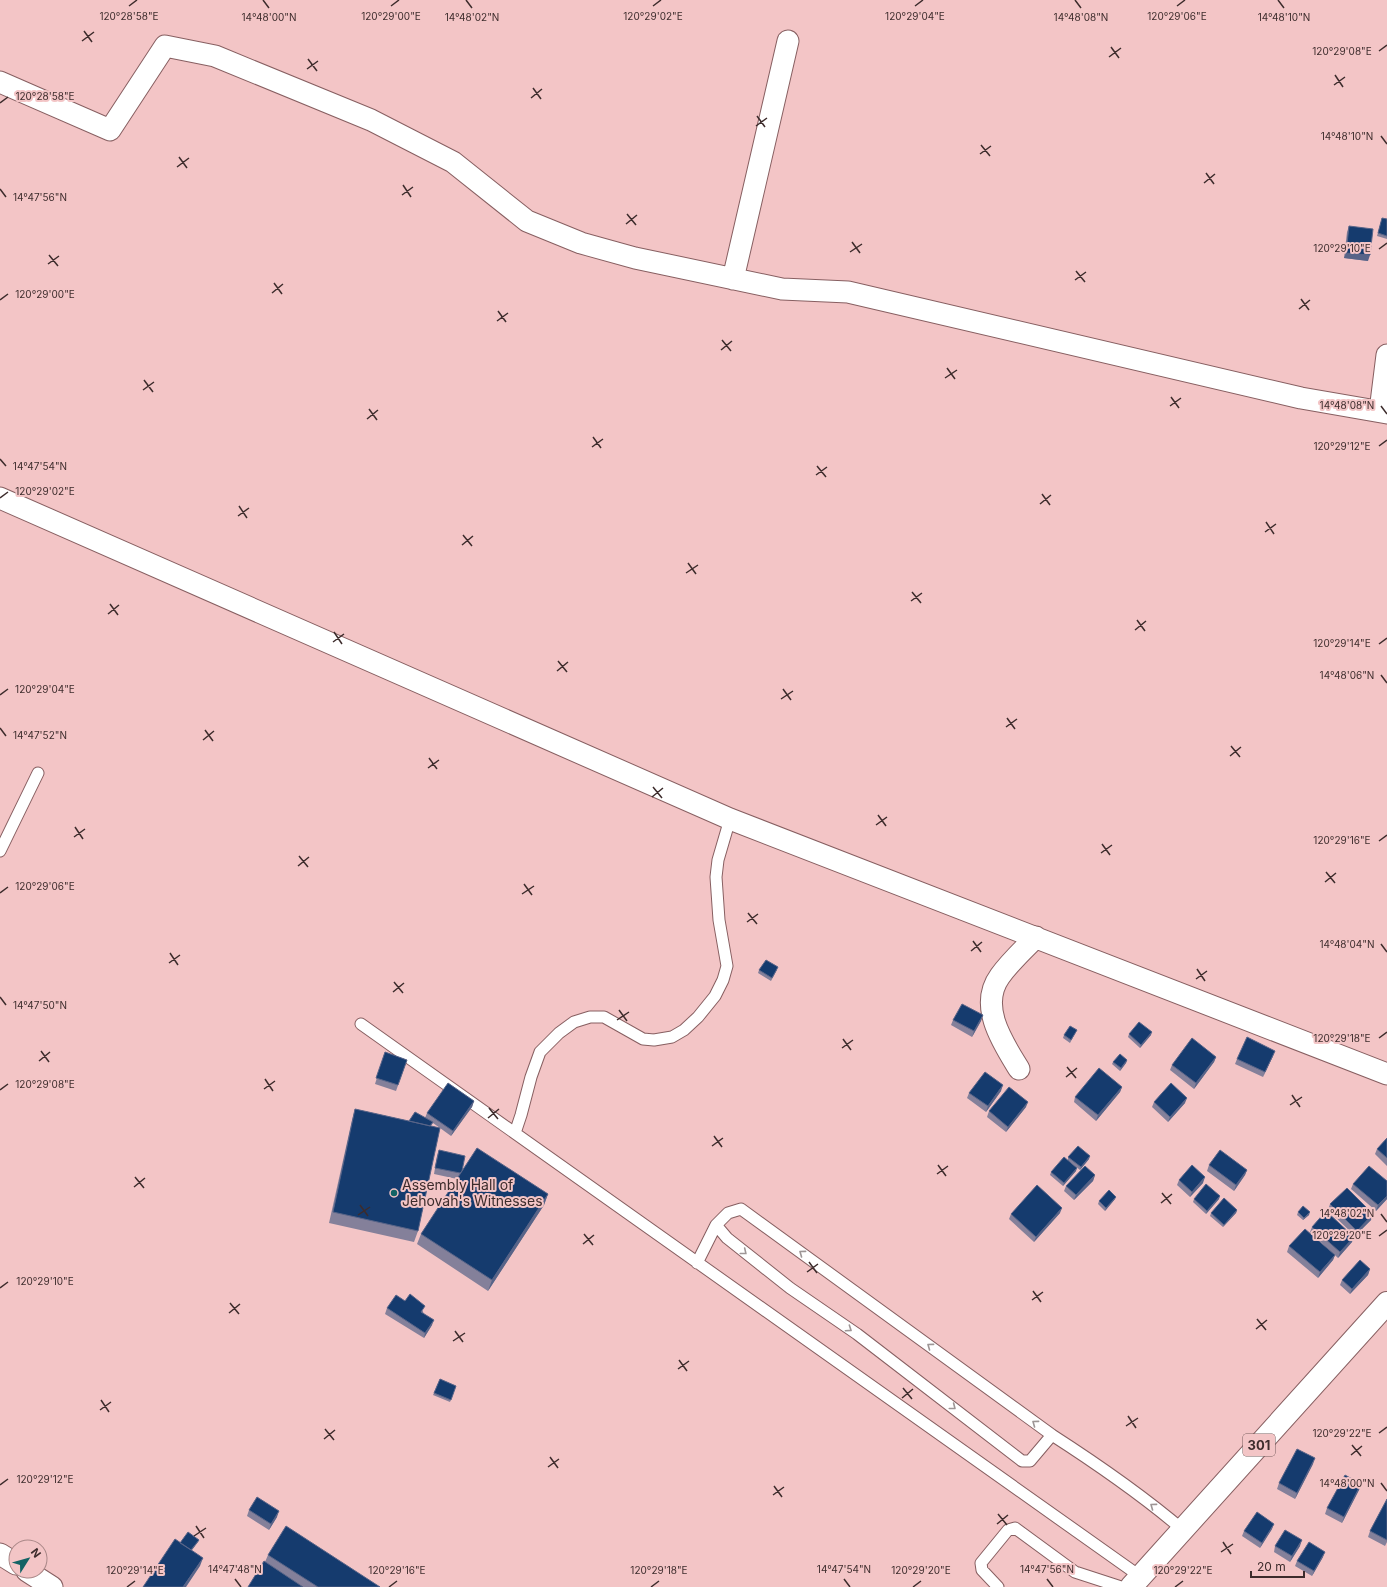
<svg xmlns="http://www.w3.org/2000/svg" width="1387" height="1587" font-family="Inter,sans-serif">
<style>
.lines{fill:none;stroke-linecap:round;stroke-linejoin:round}
.service-casing{stroke:#875f61;stroke-width:13}
.minor-casing{stroke:#875f61;stroke-width:23}
.primary-casing{stroke:#875f61;stroke-width:24}
.service{stroke:#fff;stroke-width:11}
.minor{stroke:#fff;stroke-width:21}
.primary{stroke:#fff;stroke-width:22}
.wall{fill:#84809a;fill-rule:evenodd}
.shaded-wall{fill:#586488}
.building{fill:#153b6e;stroke:#586488}
.oneway{stroke:#9e9696}
.ticks{fill:none;stroke:#3d2c2c;stroke-width:1.5}
.poi-dot{fill:#136365;stroke:#f3c5c6;stroke-width:1.5}
.labels{text-anchor:middle;stroke-width:4;stroke-linejoin:round;paint-order:stroke}
.shield{fill:#f3c5c6;stroke:#745a5a;stroke-width:1}
.shield-label{font-size:13px;font-weight:bold;fill:#3d2c2c}
.poi-label{font-size:14px;fill:#3d2c2c;stroke:#f3c5c6;text-anchor:start}
.ticks-label{font-size:10px;text-anchor:middle;fill:#3d2c2c;stroke:#f3c5c6;stroke-width:4;stroke-linejoin:round;paint-order:stroke}
</style>
<rect width="100%" height="100%" fill="#f3c5c6"/>
<g class="lines">
<defs>
<path id="service" d="M0 851 38 773
M361 1024 1141 1577
M515 1133 521 1115 531 1077 540 1052 559 1033 574 1022 590 1017H604L643 1039 654 1040 672 1037 684 1030 698 1017 715 996 723 980 727 966 719 920 716 877 718 860 730 819
M716 1225 727 1238 790 1288 857 1334 1022 1461H1030L1052 1435
M697 1263 716 1225 728 1213 741 1209 1052 1435C1097 1464 1142 1495 1183 1530
M998 1587 982 1570 981 1563 1008 1530 1015 1528 1075 1572 1121 1587"/>
<path id="minor" d="M0 82 110 130 165 46 215 56 371 120 453 162 527 221 581 243 635 258 782 289 848 292 1301 398 1387 413
M733 279 788 41
M1380 411 1387 355
M0 498 730 819 1387 1074
M1019 1069C1003 1043 978 1006 1000 976 1010 962 1023 950 1036 937
M0 1554 16 1564
M27 1571 52 1587"/>
<path id="primary" d="M1131 1587 1387 1303"/>
</defs>
<!-- service casing -->
<use href="#service" class="service-casing"/>
<!-- minor casing -->
<use href="#minor" class="minor-casing"/>
<!-- primary casing -->
<use href="#primary" class="primary-casing"/>
<!-- service -->
<use href="#service" class="service"/>
<!-- minor -->
<use href="#minor" class="minor"/>
<!-- primary -->
<use href="#primary" class="primary"/>
</g>
<!-- wall -->
<path class="wall" d="M1382 218 1387 219V239L1377 236Z
M1349 226 1368 261 1344 258 1347 232Z
M759 970H777L771 981 758 973Z
M983 1015 981 1021 972 1037 951 1025 953 1020Z
M1077 1030 1070 1043 1063 1038 1064 1035Z
M1129 1034 1151 1035 1140 1048 1128 1037Z
M385 1052 407 1060 396 1091 375 1084Z
M1273 1056 1263 1077 1235 1064 1237 1059Z
M1216 1057 1214 1062 1194 1089 1170 1070 1172 1065Z
M1127 1060 1126 1063 1120 1071 1112 1064 1113 1062Z
M1122 1087 1120 1092 1096 1121 1074 1102 1075 1097Z
M1001 1091 986 1112 967 1098 969 1093Z
M474 1101 472 1107 451 1136 440 1128 418 1231 414 1242 329 1223 352 1120 355 1109 409 1121 425 1118 427 1113ZM433 1123 440 1128 431 1126Z
M1154 1102 1185 1103 1168 1122 1152 1107Z
M1026 1107 1006 1132 987 1117 989 1111Z
M1387 1138V1166L1375 1154 1377 1149Z
M439 1150 462 1171 548 1194 544 1205 488 1291 417 1244 421 1234 457 1179 434 1174 437 1156Z
M1068 1157 1089 1159 1080 1170 1069 1161 1076 1171 1063 1186 1050 1175 1051 1172 1068 1160Z
M1209 1165 1247 1170 1245 1175 1234 1191 1207 1171Z
M1095 1175 1093 1181 1074 1200 1064 1191 1066 1186Z
M1179 1180 1203 1183 1190 1197 1177 1185Z
M1387 1181V1199L1376 1211 1351 1189 1353 1184Z
M1115 1199 1105 1211 1098 1204 1099 1201Z
M1194 1199H1219L1206 1214 1193 1202Z
M1330 1204 1371 1220 1355 1236 1328 1210Z
M1237 1210 1236 1213 1223 1227 1210 1216 1211 1213Z
M1298 1212 1309 1215 1303 1220 1297 1215Z
M1060 1213 1034 1242 1009 1219 1011 1214Z
M1312 1227 1352 1242 1338 1258 1310 1232Z
M1289 1246 1335 1255 1333 1260 1318 1278 1287 1252Z
M1370 1269 1368 1275 1350 1294 1340 1285 1342 1280Z
M405 1301 423 1311V1312L432 1325 424 1338 385 1314 387 1308Z
M440 1379 456 1386 450 1402 433 1395Z
M1313 1464 1295 1499 1277 1489 1279 1483Z
M1361 1484 1359 1490 1342 1523 1325 1514 1327 1508Z
M1387 1499V1542L1385 1546 1368 1537 1370 1531Z
M249 1510 277 1517 269 1530 247 1516Z
M1272 1529 1260 1548 1242 1536 1244 1531Z
M1275 1546H1300L1290 1562 1274 1552Z
M268 1555 380 1587H248L265 1562Z
M1323 1557 1312 1576 1295 1566 1297 1561Z"/>
<!-- shaded-wall -->
<path class="shaded-wall" d="M1346 253 1370 255 1368 261 1344 258Z
M983 1015 981 1021 972 1037 974 1031Z
M1152 1032 1151 1035 1140 1048 1141 1045Z
M1275 1051 1273 1056 1263 1077 1265 1072Z
M1216 1057 1214 1062 1194 1089 1196 1083Z
M1127 1060 1126 1063 1120 1071 1121 1068Z
M1003 1085 1001 1091 986 1112 988 1106Z
M1122 1087 1120 1092 1096 1121 1098 1115Z
M1187 1098 1185 1103 1168 1122 1170 1117Z
M474 1101 472 1107 451 1136 453 1131Z
M1028 1102 1026 1107 1006 1132 1008 1127Z
M1090 1156 1089 1159 1080 1170 1081 1167Z
M1077 1168 1076 1171 1063 1186 1064 1183Z
M1247 1170 1245 1175 1234 1191 1236 1185Z
M1095 1175 1093 1181 1074 1200 1076 1195Z
M1205 1177 1203 1183 1190 1197 1192 1192Z
M548 1194 544 1205 488 1291 492 1280Z
M1220 1196 1219 1199 1206 1214 1207 1211Z
M1387 1196V1199L1376 1211 1378 1205Z
M1116 1197 1115 1199 1105 1211 1106 1208Z
M1062 1208 1060 1213 1034 1242 1036 1237Z
M1237 1210 1236 1213 1223 1227 1224 1225Z
M1310 1212 1309 1215 1303 1220 1304 1218Z
M1373 1214 1371 1220 1355 1236 1357 1231Z
M1354 1237 1352 1242 1338 1258 1340 1252Z
M1335 1255 1333 1260 1318 1278 1320 1272Z
M1370 1269 1368 1275 1350 1294 1352 1289Z
M434 1320 432 1325 424 1338 425 1333Z
M1315 1458 1313 1464 1295 1499 1297 1493Z
M1361 1484 1359 1490 1342 1523 1344 1517Z
M279 1511 277 1517 269 1530 271 1524Z
M1274 1524 1272 1529 1260 1548 1262 1543Z
M199 1540 198 1542 189 1554 190 1551Z
M1302 1540 1300 1546 1290 1562 1292 1556Z
M1325 1552 1323 1557 1312 1576 1314 1571Z
M203 1558 200 1566 186 1587H183Z"/>
<!-- building -->
<path class="building" d="M1382 218 1387 219V236L1378 233Z
M1349 226 1373 229 1370 255 1346 253Z
M766 960 778 967 772 978 759 970Z
M962 1004 983 1015 974 1031 953 1020Z
M1139 1022 1152 1032 1141 1045 1129 1034Z
M1070 1026 1077 1030 1071 1040 1064 1035Z
M1247 1037 1275 1051 1265 1072 1237 1059Z
M1192 1038 1216 1057 1196 1083 1172 1065Z
M385 1052 407 1060 398 1085 376 1078Z
M1120 1054 1127 1060 1121 1068 1113 1062Z
M1099 1068 1122 1087 1098 1115 1075 1097Z
M985 1072 1003 1085 988 1106 969 1093Z
M448 1083 474 1101 453 1131 427 1113Z
M1171 1083 1187 1098 1170 1117 1154 1102Z
M1009 1087 1028 1102 1008 1127 989 1111Z
M355 1109 440 1128 418 1231 333 1212Z
M415 1112 433 1122 430 1126 409 1121Z
M1387 1138V1158L1377 1149Z
M1078 1146 1090 1156 1081 1167 1068 1157Z
M477 1148 548 1194 492 1280 421 1234Z
M439 1150 465 1156 462 1171 460 1173 435 1168Z
M1220 1150 1247 1170 1236 1185 1209 1165Z
M1064 1157 1077 1168 1064 1183 1051 1172Z
M1192 1165 1205 1177 1192 1192 1179 1180Z
M1085 1166 1095 1175 1076 1195 1066 1186Z
M1369 1166 1387 1181V1196L1378 1205 1353 1184Z
M1206 1184 1220 1196 1207 1211 1194 1199Z
M1037 1185 1062 1208 1036 1237 1011 1214Z
M1347 1188 1373 1214 1357 1231 1330 1204Z
M1109 1190 1116 1197 1106 1208 1099 1201Z
M1224 1198 1237 1210 1224 1225 1211 1213Z
M1303 1206 1310 1212 1304 1218 1298 1212Z
M1326 1211 1354 1237 1340 1252 1312 1227Z
M1305 1229 1335 1255 1320 1272 1289 1246Z
M1360 1260 1370 1269 1352 1289 1342 1280Z
M410 1294 425 1306 421 1312 434 1320 425 1333 387 1308 396 1295 405 1301Z
M440 1379 456 1386 451 1400 434 1393Z
M1297 1449 1315 1458 1297 1493 1279 1483Z
M1345 1475 1361 1484 1344 1517 1327 1508Z
M257 1497 279 1511 271 1524 249 1510Z
M1387 1499V1540L1370 1531Z
M1257 1512 1274 1524 1262 1543 1244 1531Z
M286 1526 380 1587H318L268 1555Z
M1285 1530 1302 1540 1292 1556 1275 1546Z
M188 1532 199 1540 191 1550 180 1543Z
M175 1539 203 1558 183 1587H143Z
M1309 1542 1325 1552 1314 1571 1297 1561Z
M264 1561 303 1587H248Z"/>
<!-- one-way arrows -->
<defs><path id="oneway-chevron" d="M-2-3.5L2.5 0L-2 3.5" fill="none" stroke-width="1.6" stroke-linecap="round" stroke-linejoin="round"/></defs>
<g class="oneway">
<use href="#oneway-chevron" transform="translate(744 1252) rotate(39)"/>
<use href="#oneway-chevron" transform="translate(802 1253) rotate(-144)"/>
<use href="#oneway-chevron" transform="translate(849 1329) rotate(34)"/>
<use href="#oneway-chevron" transform="translate(930 1346) rotate(-144)"/>
<use href="#oneway-chevron" transform="translate(953 1407) rotate(38)"/>
<use href="#oneway-chevron" transform="translate(1035 1423) rotate(-144)"/>
<use href="#oneway-chevron" transform="translate(1153 1506) rotate(-144)"/>
</g>
<!-- ticks -->
<path class="ticks" d="M263 0 269 8M466 0 472 8M1075 0 1081 8M1278 0 1284 8M129 6 137 0M391 6 399 0M653 6 661 0M915 6 923 0M1177 6 1185 0M84 31 92 42M82 41 94 32M1111 47 1119 58M1379 51 1387 45M1109 57 1121 48M308 59 317 71M307 69 318 61M1335 75 1343 87M1334 85 1345 77M533 88 541 99M531 98 542 89M0 103 8 97M757 116 765 127M756 126 767 118M1381 136 1387 144M981 145 990 156M980 154 991 146M179 157 187 168M177 167 189 158M1206 173 1214 184M1204 183 1215 174M403 185 411 197M0 189 6 197M402 195 413 187M627 214 636 225M626 224 637 215M852 242 860 253M1379 249 1387 243M850 252 862 244M49 255 58 266M48 264 59 256M1076 271 1085 282M1075 280 1086 272M274 283 282 294M272 293 283 284M1301 299 1309 310M0 300 8 294M1299 309 1310 300M498 311 506 322M497 321 508 313M722 340 731 351M721 350 732 341M947 368 955 379M945 378 957 370M144 380 153 392M143 390 154 382M1171 397 1179 408M1170 406 1181 398M1381 406 1387 414M369 409 377 420M367 419 378 410M593 437 601 448M1379 446 1387 440M592 447 603 439M0 459 6 466M817 466 826 477M816 475 827 467M1042 494 1050 505M0 498 8 492M1040 504 1051 495M239 506 247 518M238 516 249 508M1266 522 1274 534M1265 532 1276 524M463 535 472 546M462 545 473 536M688 563 696 574M686 573 698 565M912 592 921 603M911 601 922 593M110 604 118 615M108 614 119 605M1137 620 1145 631M1135 630 1146 621M334 632 342 644M333 642 344 634M1379 644 1387 638M558 661 567 672M557 671 568 662M1381 675 1387 683M783 689 791 700M0 695 8 689M781 699 793 691M1007 718 1015 729M1006 727 1017 719M0 728 6 736M205 730 213 741M203 740 214 731M1231 746 1240 757M1230 756 1241 747M429 758 437 769M428 768 439 760M653 787 662 798M652 797 663 788M878 815 886 826M876 825 887 817M75 827 83 839M74 837 85 829M1379 841 1387 835M1102 844 1110 855M1101 853 1112 845M299 856 308 867M298 866 309 857M1326 872 1335 883M1325 882 1336 873M524 884 532 895M0 893 8 887M522 894 534 886M748 913 757 924M747 922 758 914M973 941 981 952M1381 944 1387 952M971 951 982 942M170 953 178 965M169 963 180 955M1197 969 1205 981M1196 979 1207 971M394 982 403 993M393 992 404 983M0 997 6 1005M619 1010 627 1021M617 1020 629 1012M1379 1038 1387 1032M843 1039 851 1050M842 1048 853 1040M41 1051 49 1062M39 1061 50 1052M1067 1067 1076 1078M1066 1077 1077 1068M265 1079 273 1091M264 1089 275 1081M0 1090 8 1084M1292 1095 1300 1107M1290 1105 1302 1097M489 1108 498 1119M488 1118 499 1109M714 1136 722 1147M712 1146 723 1138M938 1165 946 1176M937 1174 948 1166M135 1177 144 1188M134 1187 145 1178M1162 1193 1171 1204M1161 1203 1172 1194M360 1205 368 1216M1381 1214 1387 1222M358 1215 370 1207M584 1234 593 1245M1379 1236 1387 1230M583 1244 594 1235M809 1262 817 1273M807 1272 818 1264M0 1288 8 1282M1033 1291 1041 1302M1032 1300 1043 1292M230 1303 239 1314M229 1313 240 1304M1257 1319 1266 1330M1256 1329 1267 1320M455 1331 463 1342M453 1341 465 1333M679 1360 687 1371M678 1369 689 1361M903 1388 912 1399M902 1398 913 1389M101 1400 109 1412M100 1410 111 1402M1128 1416 1136 1428M1126 1426 1138 1418M325 1429 334 1440M1379 1433 1387 1427M324 1439 335 1430M1352 1445 1361 1456M1351 1455 1362 1446M550 1457 558 1468M548 1467 559 1459M1381 1483 1387 1491M0 1485 8 1479M774 1486 782 1497M773 1495 784 1487M998 1514 1007 1525M997 1524 1008 1515M196 1526 204 1538M194 1536 206 1528M1223 1542 1231 1554M1221 1552 1233 1544M235 1579 241 1587M844 1579 850 1587M1047 1579 1053 1587M127 1587 135 1581M389 1587 397 1581M651 1587 659 1581M913 1587 921 1581M1175 1587 1183 1581"/>
<!-- markers -->
<circle class="poi-dot" cx="394" cy="1193" r="4"/>
<g class="labels">
<!-- shield labels -->
<rect class="shield" x="1243" y="1434" width="32" height="22" rx="3"/>
<g class="shield-label">
<text x="1259" y="1450">301</text>
</g>
<!-- poi labels -->
<g class="poi-label">
<text x="402" y="1190">Assembly Hall of<tspan x="402" dy="16">Jehovah's Witnesses</tspan></text>
</g>
</g>
<g class="ticks-label">
<text x="129" y="20">120°28'58"E</text>
<text x="391" y="20">120°29'00"E</text>
<text x="653" y="20">120°29'02"E</text>
<text x="915" y="20">120°29'04"E</text>
<text x="1177" y="20">120°29'06"E</text>
<text x="269" y="21">14°48'00"N</text>
<text x="472" y="21">14°48'02"N</text>
<text x="1081" y="21">14°48'08"N</text>
<text x="1284" y="21">14°48'10"N</text>
<text x="1342" y="55">120°29'08"E</text>
<text x="45" y="100">120°28'58"E</text>
<text x="1347" y="140">14°48'10"N</text>
<text x="40" y="201">14°47'56"N</text>
<text x="1342" y="252">120°29'10"E</text>
<text x="45" y="298">120°29'00"E</text>
<text x="1347" y="409">14°48'08"N</text>
<text x="1342" y="450">120°29'12"E</text>
<text x="40" y="470">14°47'54"N</text>
<text x="45" y="495">120°29'02"E</text>
<text x="1342" y="647">120°29'14"E</text>
<text x="1347" y="679">14°48'06"N</text>
<text x="45" y="693">120°29'04"E</text>
<text x="40" y="739">14°47'52"N</text>
<text x="1342" y="844">120°29'16"E</text>
<text x="45" y="890">120°29'06"E</text>
<text x="1347" y="948">14°48'04"N</text>
<text x="40" y="1009">14°47'50"N</text>
<text x="1342" y="1042">120°29'18"E</text>
<text x="45" y="1088">120°29'08"E</text>
<text x="1347" y="1217">14°48'02"N</text>
<text x="1342" y="1239">120°29'20"E</text>
<text x="45" y="1285">120°29'10"E</text>
<text x="1342" y="1437">120°29'22"E</text>
<text x="45" y="1483">120°29'12"E</text>
<text x="1347" y="1487">14°48'00"N</text>
<text x="235" y="1573">14°47'48"N</text>
<text x="844" y="1573">14°47'54"N</text>
<text x="1047" y="1573">14°47'56"N</text>
<text x="135" y="1574">120°29'14"E</text>
<text x="397" y="1574">120°29'16"E</text>
<text x="659" y="1574">120°29'18"E</text>
<text x="921" y="1574">120°29'20"E</text>
<text x="1183" y="1574">120°29'22"E</text>
</g>
<!-- north arrow -->
<g transform="translate(28 1559) rotate(53)"><circle r="19" fill="#f3c5c6" stroke="#aa8888"/>
<path d="M0-3L7 15L0 10L-7 15Z" fill="#136365"/>
<text y="-6" font-size="11" font-weight="bold" text-anchor="middle" fill="#3d2c2c">N</text>
</g>
<!-- scale -->
<path d="M1251 1571v6h53v-6" fill="none" stroke="#3d2c2c" stroke-width="2"/>
<text x="1257" y="1571" font-size="12" fill="#3d2c2c" stroke="#f3c5c6" stroke-width="3" paint-order="stroke">20 m</text>
</svg>
